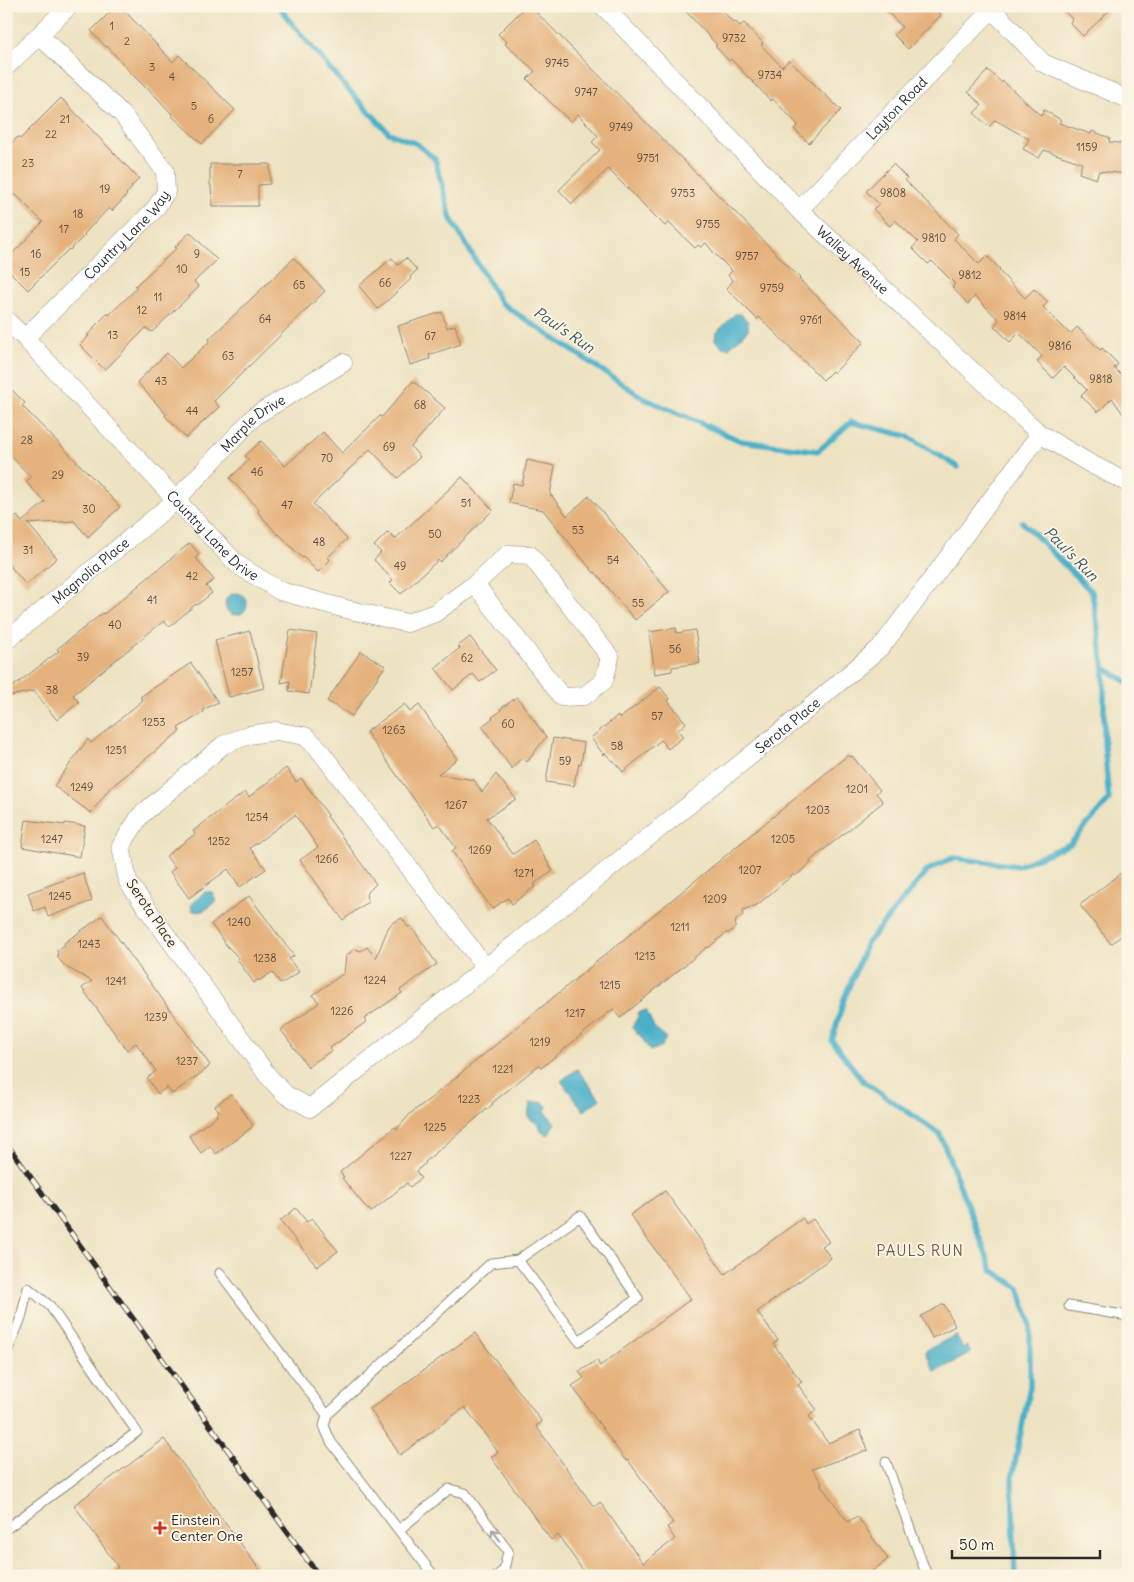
<svg xmlns="http://www.w3.org/2000/svg" width="1134" height="1582" font-family="Delius,sans-serif">
<style>
.built{fill:#edd7bb}
.water{fill:#4ab0c9;stroke:#3a6e7a}
.lines{fill:none;stroke-linecap:round;stroke-linejoin:round}
.stream{stroke:#4ab0c9;stroke-width:5.5}
.building{fill:#e5b27d}
.service-casing{stroke:#8c8676;stroke-width:11}
.minor-casing{stroke:#8c8676;stroke-width:19}
.service{stroke:#fff;stroke-width:9}
.minor{stroke:#fff;stroke-width:18}
.rail-casing{stroke:#2b2b2b;stroke-width:5.5}
.rail{stroke:#fcf5e5;stroke-width:4;stroke-dasharray:11;stroke-linecap:butt}
.oneway{stroke:#a0a0a0}
.poi-dot{fill:#c8321e;stroke:#fcf5e5;stroke-width:2}
.labels{text-anchor:middle;stroke-width:4;stroke-linejoin:round;paint-order:stroke}
.number-label{font-size:11px;fill:#5a4d40}
.street-label{font-size:14px;fill:#2b2b2b;stroke:#fcf5e5}
.poi-label{font-size:14px;fill:#2b2b2b;stroke:#fcf5e5;text-anchor:start}
.water-label{font-size:15px;font-style:italic;fill:#365a62;stroke:#fcf5e5}
.neighbourhood-label{font-size:15px;letter-spacing:1px;fill:#6c5a48;stroke:#fcf5e5}
</style>
<rect width="100%" height="100%" fill="#fcf5e5"/>
<filter id="ink" filterUnits="userSpaceOnUse"><feTurbulence type="fractalNoise" baseFrequency=".02" numOctaves="2"/><feDisplacementMap in="SourceGraphic" scale="10" xChannelSelector="R" yChannelSelector="G"/><feConvolveMatrix kernelMatrix="1 2 1 2 8 2 1 2 1" color-interpolation-filters="sRGB"/></filter>
<filter id="wash" filterUnits="userSpaceOnUse"><feTurbulence type="fractalNoise" baseFrequency=".0096" numOctaves="4" result="noise"/><feDisplacementMap in="SourceGraphic" scale="20" xChannelSelector="R" yChannelSelector="G"/><feGaussianBlur stdDeviation="1.12" result="paint"/><feColorMatrix in="noise" values="0 0 0 0 0 0 0 0 0 0 0 0 0 0 0 0 0 1.4 0 .05"/><feComposite in="paint" operator="in"/></filter>
<g filter="url(#wash)">
<rect width="100%" height="100%" fill="#ede2c1"/>
<!-- built -->
<path class="built" d="M6 1235 22 1259 23 1290 20 1308 6 1348Z"/>
<!-- water -->
<path class="water" d="M735 314H741L748 321V330L729 348 722 347 715 340 716 333Z
M225 604a11 11 0 1 1 22 0a11 11 0 1 1-22 0Z
M205 892H212L215 898V901C210 908 199 915 192 910L191 904Z
M646 1010 655 1029 666 1038 661 1047 650 1051 642 1038 632 1027 638 1017V1013Z
M577 1069 600 1099 584 1111 561 1081Z
M543 1102 547 1106 545 1111 555 1123 548 1135 541 1131 539 1125 528 1117 530 1103Z
M956 1335 963 1348 967 1346 971 1353 935 1372 925 1351Z"/>
<g class="lines">
<!-- stream -->
<path class="stream" d="M279 6 288 19 345 86 389 133 417 144 435 159 451 219 501 303 645 399 741 441 818 451 851 422 907 436 958 467
M1104 668 1128 682
M1015 1576 1012 1478 1030 1386V1323L1019 1288 992 1270 940 1134 863 1081 832 1041 844 999 867 943 928 870 953 858 1018 866 1070 844 1109 800 1104 743V668L1092 592 1022 522"/>
</g>
<g id="blocks">
<!-- building -->
<path class="building" d="M116 6H120L173 62 179 55 235 110 202 144 171 115 172 114 147 87 146 88 131 73 107 46 106 47 91 31Z
M526 6H530L737 214 800 278 799 279 864 342 834 373 832 371 823 380 759 317 757 319 726 288 733 281 728 275 732 271 714 253 706 243 701 247 698 245 695 248 669 223 665 226 608 169 572 204 559 190 600 150 592 142 598 136 578 114 571 122 545 97 527 79 535 71 505 44 507 42 498 34Z
M681 6H718L734 23 736 22 740 26 744 23 763 43 761 45 782 67 789 60 841 110 809 143 794 129 798 125 773 99 771 101 731 59 729 61 715 46 717 45Z
M882 6H933L941 15 908 49 894 35 902 27Z
M1060 6H1114L1083 36 1070 23 1072 19Z
M988 70 1002 83 1003 81 1041 116 1044 110 1061 120 1059 123 1091 134 1092 131 1110 138 1109 142 1128 144V174L1099 171 1096 179 1079 173 1082 163 1044 150 1039 158 1023 149 1029 139 995 120 989 127 974 113 982 105 968 92Z
M61 98 139 179 131 187 132 188 126 194 127 195 112 211 109 208 84 234 85 235 70 250 69 249 28 290 6 268V260L43 222 15 194 6 199V148L18 137 20 139Z
M210 164H270V184L258 185V206H212L211 185H210Z
M893 164 907 178 905 180 958 234 954 239 979 264 987 256 1000 269 999 271 1025 298 1034 289 1048 302 1043 307 1070 334 1077 327 1100 350 1102 348 1118 364 1114 368 1128 382V421L1112 398 1098 412 1081 396 1087 390 1064 367 1053 378 1037 362 1042 356 1019 333 1010 342 994 326 999 320 975 296 968 304 952 287 955 284 932 261 928 264 912 248 918 242 895 220 890 226 873 209 879 204 866 191Z
M190 232 217 260 194 282 199 287 152 332 146 328 105 370 80 345 89 336 87 335 94 329 93 328 108 313 109 315 137 288 135 286 177 248 175 247Z
M294 258 325 291 214 401 219 407 186 438 165 416 166 414 137 382 167 353 181 368 210 341 209 339Z
M392 258 398 265 406 258 417 270 410 277 411 279 378 309 359 286Z
M442 312 447 328 455 325 461 344 429 355 430 359 410 365 398 326Z
M413 381 445 408 411 447 420 457 398 478 370 449 313 504 347 539 328 557 330 560 318 572 303 557 302 558 279 534 278 535 258 512 259 510 230 478 249 460 245 456 261 441 285 466 323 432 342 453 380 416 382 417Z
M6 384 25 403 22 406 94 479 120 507 88 537 74 521 28 524 57 558 26 585 6 561V526L17 516 22 522 45 502 26 482 31 477 6 451Z
M527 460 555 466 550 495 552 496 567 516 589 496 669 592 635 620 595 572 594 573 543 510 509 503 513 483 522 485Z
M462 477 493 510 440 562 438 560 401 594 390 583 393 580 374 560 381 552 374 546 388 532 395 539Z
M190 543 199 554 196 558 214 580 206 586 212 593 197 605 196 604 169 627 164 621 156 627 73 695 79 702 57 720 34 691 6 697V692L59 651 57 649 103 613 104 614Z
M676 628 677 633 695 630 700 663 672 667V671L655 674 649 632Z
M290 630 317 634 309 694 289 691 290 681 281 683Z
M250 631 264 688 229 697 215 640Z
M470 637 496 670 480 682 473 674 453 690 435 668 460 648 458 646Z
M361 651 385 666 352 716 327 701Z
M191 663 218 702 203 710 204 712 178 728 180 731 110 788 91 813 54 786 88 739 91 743 143 700 140 697Z
M660 687 670 699 668 701 686 723 678 730 683 737 668 749 661 740 623 772 613 760 612 761 605 753 604 755 591 738 617 716 620 718Z
M517 697 546 737 527 762 521 758 512 769 482 726 493 718 492 717 501 711 500 709Z
M405 704 410 712 419 705 457 759 438 774 474 780 482 792 496 774 516 799 487 818 513 854 534 840 553 871 534 884 536 886 512 904 508 898 492 909 452 851 456 848 439 824 434 827 366 732Z
M553 738 584 743 581 764 579 763 577 774H576L574 786 546 782Z
M848 755 850 757 852 756 880 790 876 793 883 802 810 861 811 863 795 876 794 874 757 905 743 910V915L736 920 735 928 729 933H726L708 948 707 947 620 1018 613 1009 541 1068 539 1065 492 1103 493 1104 425 1162 426 1163 416 1171 421 1178 410 1187 407 1183 371 1212 369 1209 368 1210 342 1178 344 1177 340 1172 395 1127 397 1129 411 1113 431 1098Z
M286 768 296 782 301 778 328 815 327 816 376 884 366 894 367 896 366 897 369 901 343 920 300 860 318 847 295 815 250 848 266 869 240 887 228 869 189 898 170 872 175 868 166 856 195 834 193 831 230 803 245 792 249 797Z
M26 820 65 825V823L85 826 80 857 22 847Z
M83 873 92 901 48 917 45 907 34 911 28 893Z
M1121 873 1128 881V930L1111 944 1080 905Z
M249 896 294 956 289 959 299 972 281 984 272 972 259 981 258 979 254 983 237 959 239 958 227 946 211 924Z
M102 916 210 1065 208 1067V1068L172 1094 167 1087 158 1094 147 1078 156 1071 136 1043 127 1050 94 1005 82 988 92 981 66 967 58 958 57 950 65 945 64 943Z
M402 918 408 927 411 926 437 964 400 990 402 993 364 1019 366 1022 330 1048 332 1050 308 1067 281 1030 319 1003 313 995 344 973 346 956 355 949 361 951 367 947 376 958 388 928 392 923Z
M231 1094 253 1125 251 1127V1128L216 1154 210 1146 201 1153 189 1136 217 1116 216 1114 219 1111 215 1106Z
M665 1191 725 1274 803 1218 806 1224 813 1219 829 1242 822 1246 831 1258 757 1312 778 1340 773 1344 802 1382 798 1385 817 1410 809 1416 828 1443 860 1430 868 1450 812 1469 822 1483 820 1484 848 1522 857 1516 888 1559 866 1576H587L558 1535 551 1540 491 1457 498 1452 465 1407 400 1455 370 1409 475 1333 542 1422 536 1426 594 1507 600 1502 643 1563 675 1539 667 1527 673 1523 628 1460 626 1461 572 1386 584 1378 579 1372 597 1360 600 1366 691 1299 630 1215Z
M296 1208 307 1222 312 1218 338 1251 317 1267 280 1221Z
M944 1304 955 1326 932 1338 921 1316Z
M164 1439 264 1576H106L118 1567 74 1505Z"/>
</g>
</g>
<g filter="url(#ink)">
<use href="#blocks" fill-opacity="0" stroke="#8c8676" stroke-width="1"/>
<g class="lines">
<defs>
<path id="service" d="M220 1273 327 1415
M1069 1306 1128 1316
M6 1354 21 1318 28 1288 50 1306 137 1432 6 1529
M886 1462 927 1576
M399 1530 449 1489 465 1493 508 1551 504 1570 497 1576
M434 1576 331 1442 324 1426 327 1415 491 1263 518 1260 580 1216 638 1298 579 1341 518 1260"/>
<g id="minor">
<path id="s1" d="M603 6 799 210 1040 434 1089 463 1128 483"/>
<path d="M989 6 1043 63 1128 99"/>
<path d="M6 67 69 6"/>
<path id="s2" d="M799 210 995 6"/>
<path id="s3" d="M6 320 25 338 176 500 238 565 280 591 346 609 407 623 435 613 475 584 508 554 530 555 610 657 604 681 584 696 562 697 475 584"/>
<path id="s4" d="M25 338 155 209 166 192 165 171 122 114 40 36"/>
<path id="s5" d="M6 641 176 500 256 415 343 363"/>
<path id="s6" d="M486 968 317 747 305 736 276 731 249 735 223 745 140 816 121 846 128 882 268 1076 285 1094 310 1108 795 720 882 646 1040 434"/>
</g>
</defs>
<!-- service casing -->
<use href="#service" class="service-casing"/>
<!-- minor casing -->
<use href="#minor" class="minor-casing"/>
<!-- service -->
<use href="#service" class="service"/>
<!-- minor -->
<use href="#minor" class="minor"/>
<defs>
<path id="rail" d="M6 1143 319 1576"/>
</defs>
<!-- rail casing -->
<use href="#rail" class="rail-casing"/>
<!-- rail -->
<use href="#rail" class="rail"/>
</g>
<!-- one-way arrows -->
<defs><path id="oneway-shaft" d="M-6 0H5M1.5-3L5.5 0L1.5 3" fill="none" stroke-width="1.6" stroke-linecap="round" stroke-linejoin="round" transform="scale(1.25)"/></defs>
<use class="oneway" href="#oneway-shaft" transform="translate(496 1535) rotate(-126)"/>
</g>
<!-- markers -->
<path class="poi-dot" d="M157.5 1520.5h5v5h5v5h-5v5h-5v-5h-5v-5h5z"/>
<g class="labels">
<!-- number labels -->
<g class="number-label">
<text x="112" y="30">1</text>
<text x="734" y="42">9732</text>
<text x="127" y="45">2</text>
<text x="557" y="67">9745</text>
<text x="152" y="71">3</text>
<text x="770" y="79">9734</text>
<text x="172" y="81">4</text>
<text x="586" y="96">9747</text>
<text x="194" y="110">5</text>
<text x="65" y="123">21</text>
<text x="211" y="123">6</text>
<text x="621" y="131">9749</text>
<text x="51" y="138">22</text>
<text x="1087" y="151">1159</text>
<text x="648" y="162">9751</text>
<text x="28" y="167">23</text>
<text x="240" y="178">7</text>
<text x="105" y="193">19</text>
<text x="683" y="197">9753</text>
<text x="893" y="197">9808</text>
<text x="78" y="218">18</text>
<text x="708" y="228">9755</text>
<text x="64" y="233">17</text>
<text x="934" y="242">9810</text>
<text x="36" y="258">16</text>
<text x="197" y="258">9</text>
<text x="747" y="260">9757</text>
<text x="182" y="273">10</text>
<text x="25" y="276">15</text>
<text x="970" y="279">9812</text>
<text x="385" y="287">66</text>
<text x="299" y="289">65</text>
<text x="772" y="292">9759</text>
<text x="158" y="301">11</text>
<text x="142" y="314">12</text>
<text x="1015" y="320">9814</text>
<text x="265" y="323">64</text>
<text x="811" y="324">9761</text>
<text x="113" y="339">13</text>
<text x="430" y="340">67</text>
<text x="1060" y="350">9816</text>
<text x="228" y="360">63</text>
<text x="1101" y="383">9818</text>
<text x="161" y="385">43</text>
<text x="420" y="409">68</text>
<text x="192" y="415">44</text>
<text x="27" y="444">28</text>
<text x="389" y="451">69</text>
<text x="327" y="462">70</text>
<text x="257" y="476">46</text>
<text x="58" y="479">29</text>
<text x="466" y="507">51</text>
<text x="287" y="509">47</text>
<text x="89" y="513">30</text>
<text x="578" y="534">53</text>
<text x="435" y="538">50</text>
<text x="319" y="546">48</text>
<text x="28" y="554">31</text>
<text x="613" y="564">54</text>
<text x="400" y="570">49</text>
<text x="192" y="580">42</text>
<text x="152" y="604">41</text>
<text x="638" y="607">55</text>
<text x="115" y="629">40</text>
<text x="675" y="653">56</text>
<text x="83" y="661">39</text>
<text x="467" y="662">62</text>
<text x="242" y="676">1257</text>
<text x="52" y="694">38</text>
<text x="657" y="720">57</text>
<text x="154" y="726">1253</text>
<text x="508" y="728">60</text>
<text x="394" y="734">1263</text>
<text x="617" y="750">58</text>
<text x="116" y="754">1251</text>
<text x="565" y="765">59</text>
<text x="82" y="791">1249</text>
<text x="857" y="793">1201</text>
<text x="456" y="809">1267</text>
<text x="818" y="814">1203</text>
<text x="257" y="821">1254</text>
<text x="52" y="843">1247</text>
<text x="783" y="843">1205</text>
<text x="219" y="845">1252</text>
<text x="480" y="854">1269</text>
<text x="327" y="863">1266</text>
<text x="750" y="874">1207</text>
<text x="524" y="877">1271</text>
<text x="60" y="900">1245</text>
<text x="715" y="903">1209</text>
<text x="239" y="926">1240</text>
<text x="680" y="931">1211</text>
<text x="89" y="948">1243</text>
<text x="645" y="960">1213</text>
<text x="265" y="962">1238</text>
<text x="375" y="984">1224</text>
<text x="116" y="985">1241</text>
<text x="610" y="989">1215</text>
<text x="342" y="1015">1226</text>
<text x="575" y="1017">1217</text>
<text x="156" y="1021">1239</text>
<text x="540" y="1046">1219</text>
<text x="187" y="1065">1237</text>
<text x="503" y="1073">1221</text>
<text x="469" y="1103">1223</text>
<text x="435" y="1131">1225</text>
<text x="401" y="1160">1227</text>
</g>
<!-- street labels -->
<g class="street-label">
<text dy="5" stroke="none"><textPath href="#s2" startOffset="141">Layton Road</textPath></text>
<text dy="5" stroke="none"><textPath href="#s4" startOffset="145">Country Lane Way</textPath></text>
<text dy="5" stroke="none"><textPath href="#s1" startOffset="356">Walley Avenue</textPath></text>
<text dy="5" stroke="none"><textPath href="#s5" startOffset="330">Marple Drive</textPath></text>
<text dy="5" stroke="none"><textPath href="#s3" startOffset="299">Country Lane Drive</textPath></text>
<text dy="5" stroke="none"><textPath href="#s5" startOffset="110">Magnolia Place</textPath></text>
<text dy="5" stroke="none"><textPath href="#s6" startOffset="1465">Serota Place</textPath></text>
<text transform="translate(152 913) rotate(56)" y="5">Serota Place</text>
</g>
<!-- poi labels -->
<g class="poi-label">
<text x="171" y="1525">Einstein<tspan x="171" dy="16">Center One</tspan></text>
</g>
<!-- water labels -->
<g class="water-label">
<text transform="translate(564 330) rotate(34)" y="5">Paul's Run</text>
<text transform="translate(1071 554) rotate(45)" y="5">Paul's Run</text>
</g>
<!-- neighbourhood labels -->
<g class="neighbourhood-label">
<text x="920" y="1256">PAULS RUN</text>
</g>
</g>
<!-- margin -->
<rect width="1134" height="1582" fill="none" stroke="#fcf5e5" stroke-width="25"/>
<!-- scale -->
<path d="M952 1550v8h148v-8" fill="none" stroke="#2b2b2b" stroke-width="2.5"/>
<text x="959" y="1550" font-size="15" fill="#2b2b2b" stroke="#fcf5e5" stroke-width="4" paint-order="stroke">50 m</text>
</svg>
